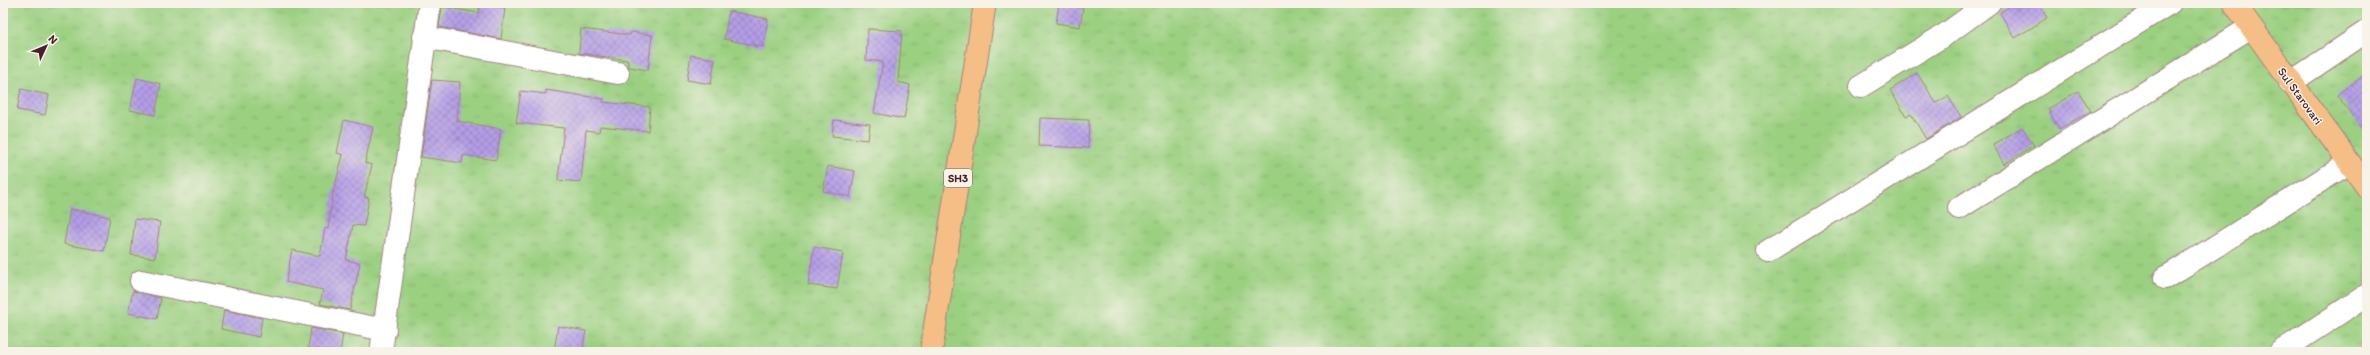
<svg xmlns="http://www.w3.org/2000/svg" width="2370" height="355" font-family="Itim,sans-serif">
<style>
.grass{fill:url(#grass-tufts);stroke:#727856}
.building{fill:url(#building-cross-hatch)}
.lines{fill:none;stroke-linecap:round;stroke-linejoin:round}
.minor-casing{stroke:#a0817c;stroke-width:24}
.major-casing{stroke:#a0817c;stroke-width:24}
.minor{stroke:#fff;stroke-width:22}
.major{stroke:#f5be86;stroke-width:22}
.labels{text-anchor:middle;stroke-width:3;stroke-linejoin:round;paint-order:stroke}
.shield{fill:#f7f3e8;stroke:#7e5f64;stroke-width:1}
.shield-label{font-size:11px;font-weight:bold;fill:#4a1f2b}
.street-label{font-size:12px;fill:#4a1f2b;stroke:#f7f3e8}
</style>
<defs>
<pattern id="grass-tufts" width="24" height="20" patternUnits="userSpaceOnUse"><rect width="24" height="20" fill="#9bd081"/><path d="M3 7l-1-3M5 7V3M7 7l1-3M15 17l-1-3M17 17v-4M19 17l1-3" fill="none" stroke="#87b270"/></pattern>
<pattern id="building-cross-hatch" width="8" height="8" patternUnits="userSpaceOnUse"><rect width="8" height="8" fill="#b39ee7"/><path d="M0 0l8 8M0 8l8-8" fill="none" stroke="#9480bb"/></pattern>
</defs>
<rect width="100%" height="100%" fill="#f7f3e8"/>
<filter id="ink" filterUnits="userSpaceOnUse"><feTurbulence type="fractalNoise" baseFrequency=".025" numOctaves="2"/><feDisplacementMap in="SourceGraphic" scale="8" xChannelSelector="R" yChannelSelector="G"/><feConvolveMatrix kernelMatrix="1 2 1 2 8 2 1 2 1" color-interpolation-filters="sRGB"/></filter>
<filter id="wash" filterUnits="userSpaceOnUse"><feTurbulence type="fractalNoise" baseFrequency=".012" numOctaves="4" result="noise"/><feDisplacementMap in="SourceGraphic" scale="16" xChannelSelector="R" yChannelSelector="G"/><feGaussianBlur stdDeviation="0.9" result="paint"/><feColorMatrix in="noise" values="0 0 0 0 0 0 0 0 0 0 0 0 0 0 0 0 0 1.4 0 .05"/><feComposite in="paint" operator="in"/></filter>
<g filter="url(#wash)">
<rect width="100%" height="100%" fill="#f5e3cc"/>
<!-- grass -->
<path class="grass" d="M3 3H2367V352H3Z"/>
<g id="blocks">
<!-- building -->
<path class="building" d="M2014 3H2039L2047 18 2015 38 2000 13Z
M1059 4 1083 8 1080 27 1056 23Z
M480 5 505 8 501 39 439 27 442 7 479 13Z
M729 11 768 19 763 47 724 39Z
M581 29 630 35 631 32 652 35 648 70 629 67 627 60 579 53Z
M868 29 902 31 898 82 910 85 904 119 874 113 883 62 866 60Z
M691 55 715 59 711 84 687 80Z
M1917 73 1936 103 1948 96 1961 117 1926 139 1911 114 1906 116 1890 90Z
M2367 73V136L2337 95Z
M137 78 161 84 155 115 130 110Z
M432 80 460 82 457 121 501 129 496 160 463 155 462 163 421 157Z
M21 89 49 95 45 115 17 110Z
M546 90 604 99 603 102 650 107 648 131 600 126 599 132 586 130 581 182 558 180 564 128 516 123 521 91 546 94Z
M2078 91 2091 111 2059 129 2048 109Z
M1040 118 1089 120 1088 148 1039 146Z
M344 120 373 127 365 163 372 165 364 197 369 198 364 226 353 225 346 260 360 263 350 310 320 304 323 290 286 282 292 250 320 256 325 228 328 229 333 193 343 155 337 153Z
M834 120 870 124 868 140 832 136Z
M2022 127 2034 145 2004 164 1993 145Z
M828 166 855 171 850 197 823 191Z
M70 209 110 217 104 251 64 244Z
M135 219 160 222 155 258 131 255Z
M814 247 843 252 837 289 808 285Z
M133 291 161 298 157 319 128 313Z
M224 310 262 318 259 337 221 329Z
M558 326 586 331 582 352H554Z
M311 328 343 334 340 352 308 348Z"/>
</g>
</g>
<g filter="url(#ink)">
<use href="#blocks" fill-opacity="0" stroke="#a0817c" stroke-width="1"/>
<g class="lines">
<defs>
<path id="minor" d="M424 37 618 73
M2290 83 2367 31
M1861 86 1946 34 1989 3
M1959 208 2251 27
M1768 251 2170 3
M2165 278 2349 163
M141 281 385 330
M381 352 430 3
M2280 352 2367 295"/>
<path id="major" d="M2234 3 2367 187
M931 352 985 3"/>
</defs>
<!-- minor casing -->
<use href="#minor" class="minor-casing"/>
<!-- major casing -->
<use href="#major" class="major-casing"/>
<!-- minor -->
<use href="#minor" class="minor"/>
<!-- major -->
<use href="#major" class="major"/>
</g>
</g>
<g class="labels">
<!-- shield labels -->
<rect class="shield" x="944" y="169" width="28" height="18" rx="3"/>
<g class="shield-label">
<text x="958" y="182">SH3</text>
</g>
<!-- street labels -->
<g class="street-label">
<text transform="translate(2300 96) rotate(54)" y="4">Sul Starovari</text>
</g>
</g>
<!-- margin -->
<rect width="2370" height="355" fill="none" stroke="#f7f3e8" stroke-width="16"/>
<!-- north arrow -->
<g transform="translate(46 46) rotate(46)" stroke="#f7f3e8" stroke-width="3" paint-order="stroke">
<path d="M0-3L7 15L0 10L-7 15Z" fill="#4a1f2b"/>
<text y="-6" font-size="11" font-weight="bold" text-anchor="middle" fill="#4a1f2b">N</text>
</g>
</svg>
